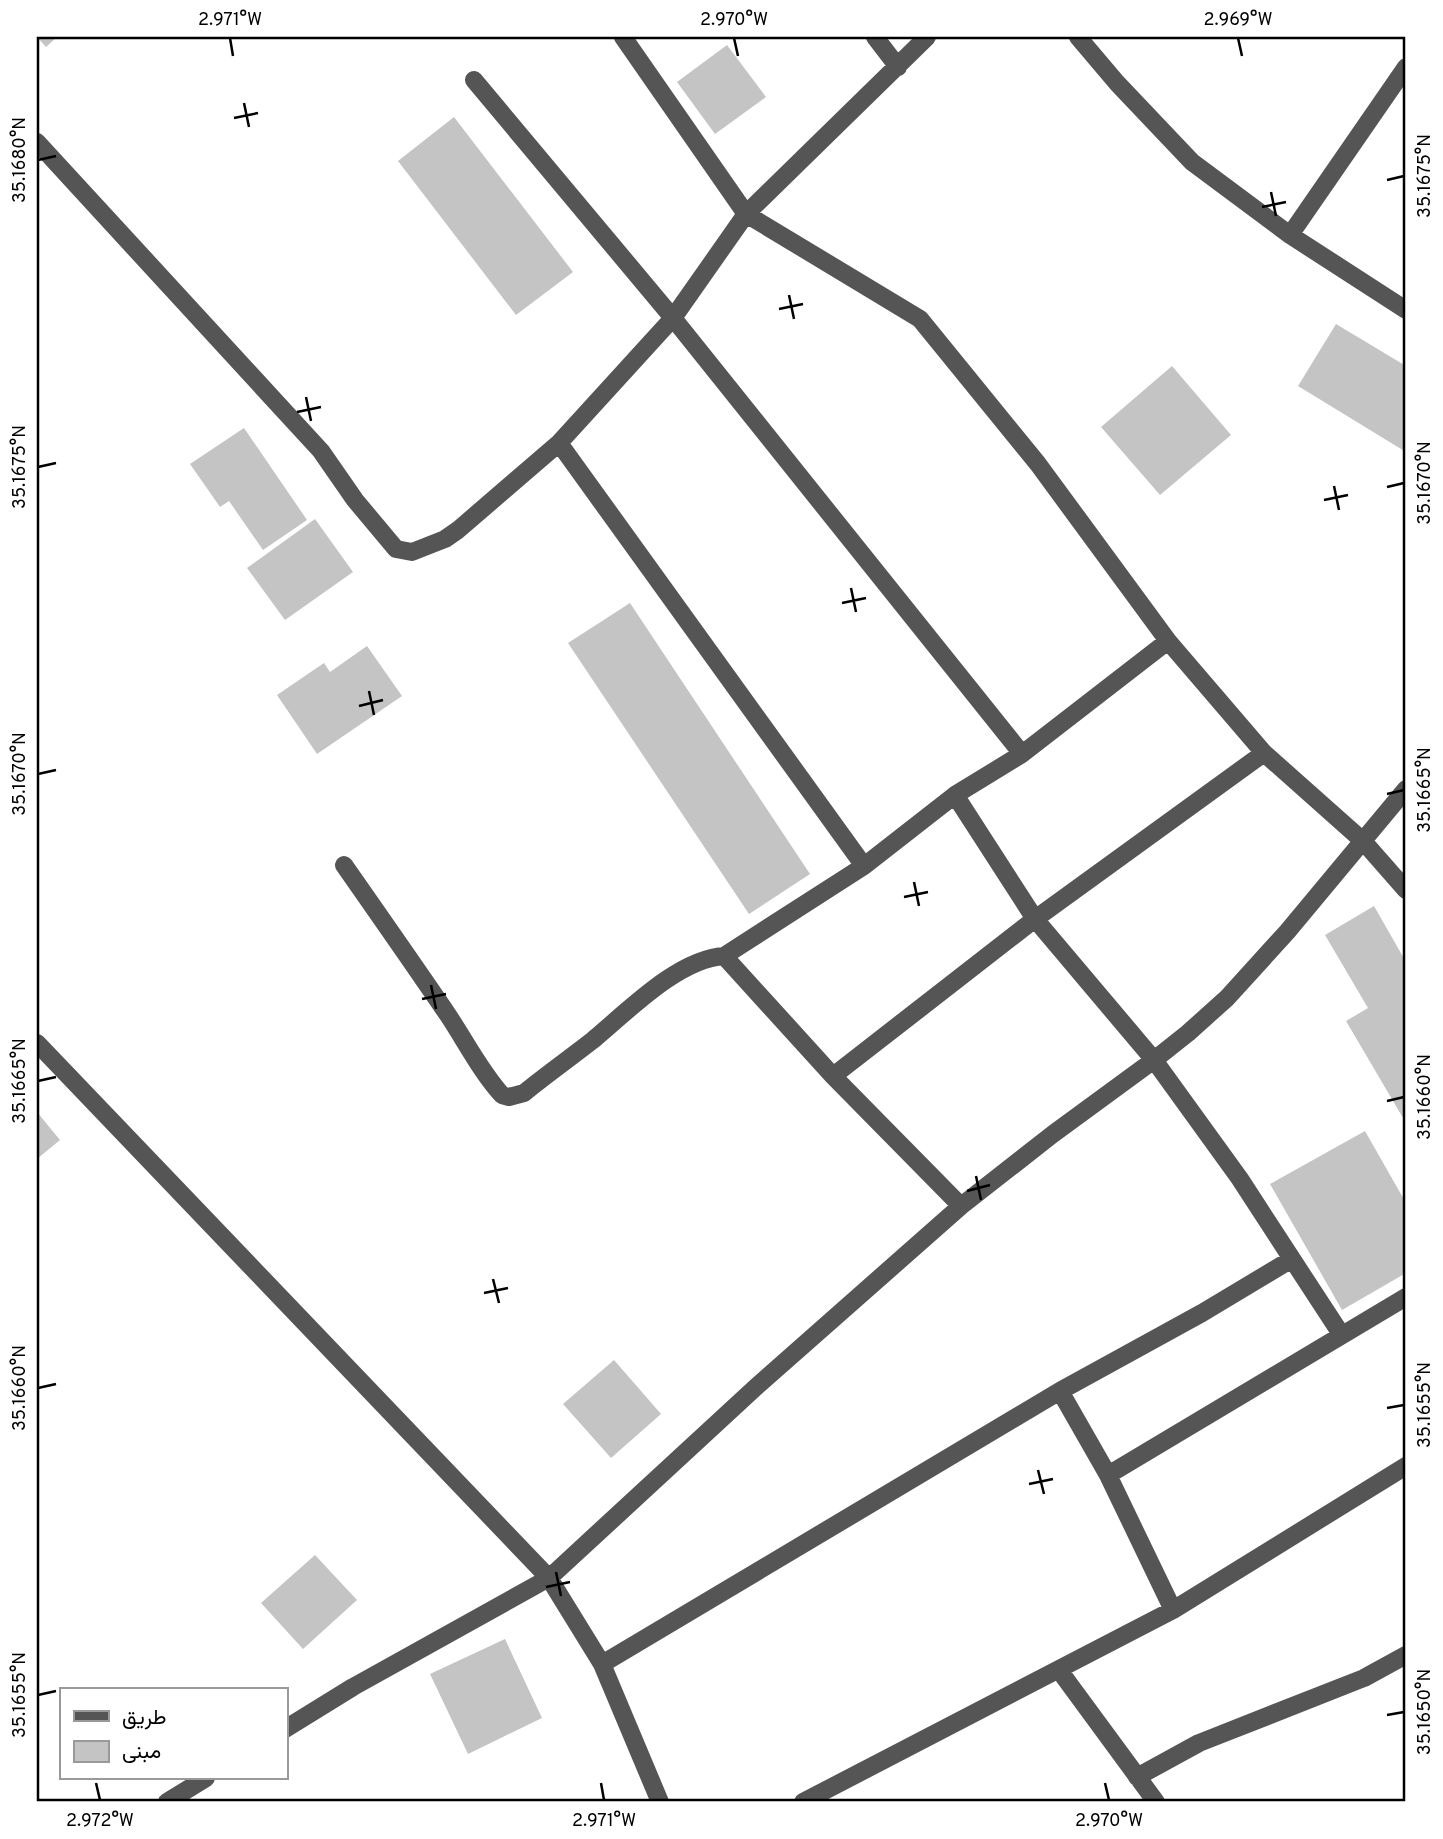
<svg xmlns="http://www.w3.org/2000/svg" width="1443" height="1839" font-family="Overpass,Vazirmatn,sans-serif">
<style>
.building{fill:#c4c4c4}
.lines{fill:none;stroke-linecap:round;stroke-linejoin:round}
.minor{stroke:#555;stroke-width:18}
.ticks{fill:none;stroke:#000;stroke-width:2.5}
.neatline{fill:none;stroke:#000;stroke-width:2.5}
.ticks-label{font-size:18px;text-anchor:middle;fill:#000}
</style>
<rect width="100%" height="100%" fill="#fff"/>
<!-- building -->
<path class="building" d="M37 37H57L46 47Z
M727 45 766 97 715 134 677 82Z
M454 117 573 272 516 315 398 161Z
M1336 324 1406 366V452L1298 386Z
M1172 366 1231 435 1160 495 1101 427Z
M244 428 307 520 263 550 229 501 220 507 190 464Z
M315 519 353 572 285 620 247 568Z
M630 603 810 874 749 914 568 643Z
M367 646 402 696 317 754 277 695 324 663 330 672Z
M1374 906 1406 962V1123L1346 1021 1368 1008 1325 935Z
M37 1112 60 1140 37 1159Z
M1365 1131 1406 1203V1273L1342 1310 1270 1184Z
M614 1360 661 1414 611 1458 563 1404Z
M315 1555 357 1600 303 1649 261 1603Z
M505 1639 542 1718 468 1754 430 1674Z"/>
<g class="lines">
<!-- minor -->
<path class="minor" d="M623 37 746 214 920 319 1038 464 1168 641 1264 753 1363 841 1406 890
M875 37 898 67
M1078 37 1117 83 1192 162 1290 235 1406 310
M474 80 673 318 1022 754
M37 142 321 451 355 500 396 549 412 552 445 539 458 530 559 443 673 318 746 214 927 37
M1290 235 1406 67
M559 443 864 866
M344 865C379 915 414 965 448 1015 466 1042 481 1072 502 1095L509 1097 524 1093C546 1075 570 1058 593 1040 628 1011 678 959 724 956L864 866 955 795 1022 754 1168 641
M724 956 833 1076 961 1206
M37 1043 549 1578 602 1664 660 1802
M833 1076 1035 919 1264 753
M1292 1259 1341 1334
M1060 1391 1108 1475 1173 1610
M1108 1475 1406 1297
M602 1664 1060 1391 1202 1313 1292 1259 1240 1179 1154 1060 1035 919 955 795
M1059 1670 1156 1802
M285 1729 353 1687 549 1578 756 1387 961 1206 1053 1134 1154 1060 1188 1033 1227 998 1287 932 1406 789
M1137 1777 1199 1743 1364 1678 1406 1655
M167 1802 206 1778
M803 1802 1173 1610 1406 1466"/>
</g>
<!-- ticks -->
<path class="ticks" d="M230 38 233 56M734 38 738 56M1238 38 1242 56M244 103 249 127M234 118 258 113M38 160 56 156M1387 180 1404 176M1271 192 1276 216M1262 207 1286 202M789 295 794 319M779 309 803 304M306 397 311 421M297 412 321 407M38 467 56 463M1334 486 1339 510M1387 487 1404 483M1324 500 1348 495M851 588 856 612M842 603 866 598M369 691 374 715M359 706 383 700M38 774 56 770M1387 794 1404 790M914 882 919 906M904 897 928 892M431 985 436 1009M422 999 446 994M38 1081 56 1077M1387 1101 1404 1097M976 1176 981 1200M967 1191 990 1185M493 1279 499 1303M484 1293 508 1288M38 1388 56 1384M1387 1408 1404 1405M1038 1470 1044 1494M1029 1484 1053 1479M556 1572 561 1596M546 1587 570 1582M38 1695 56 1691M1387 1715 1404 1712M96 1783 100 1800M601 1783 604 1800M1105 1783 1109 1800"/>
<!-- border -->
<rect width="1443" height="1839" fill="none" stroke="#ffffff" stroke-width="77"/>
<!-- legend -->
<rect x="60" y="1688" width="228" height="91" fill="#ffffff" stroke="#999999" stroke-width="2"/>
<rect x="74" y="1711" width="35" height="10" fill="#555555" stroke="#999999" stroke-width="2"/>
<text x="122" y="1724" font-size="21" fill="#000000">طريق</text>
<rect x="74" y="1741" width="35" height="21" fill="#c4c4c4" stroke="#999999" stroke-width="2"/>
<text x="122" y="1758" font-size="21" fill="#000000">مبنى</text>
<rect x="38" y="38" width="1366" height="1762" class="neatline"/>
<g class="ticks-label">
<text x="230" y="25">2.971°W</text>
<text x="734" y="25">2.970°W</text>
<text x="1238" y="25">2.969°W</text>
<text transform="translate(19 160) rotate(-90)" y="6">35.1680°N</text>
<text transform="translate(1424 176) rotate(-90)" y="6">35.1675°N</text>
<text transform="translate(19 467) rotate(-90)" y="6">35.1675°N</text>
<text transform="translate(1424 483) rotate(-90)" y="6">35.1670°N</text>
<text transform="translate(19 774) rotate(-90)" y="6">35.1670°N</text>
<text transform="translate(1424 790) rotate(-90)" y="6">35.1665°N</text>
<text transform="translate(19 1081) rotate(-90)" y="6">35.1665°N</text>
<text transform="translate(1424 1097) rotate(-90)" y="6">35.1660°N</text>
<text transform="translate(19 1388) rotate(-90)" y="6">35.1660°N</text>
<text transform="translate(1424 1405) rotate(-90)" y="6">35.1655°N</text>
<text transform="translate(19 1695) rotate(-90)" y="6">35.1655°N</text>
<text transform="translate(1424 1712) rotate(-90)" y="6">35.1650°N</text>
<text x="100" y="1826">2.972°W</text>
<text x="604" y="1826">2.971°W</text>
<text x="1109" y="1826">2.970°W</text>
</g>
</svg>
